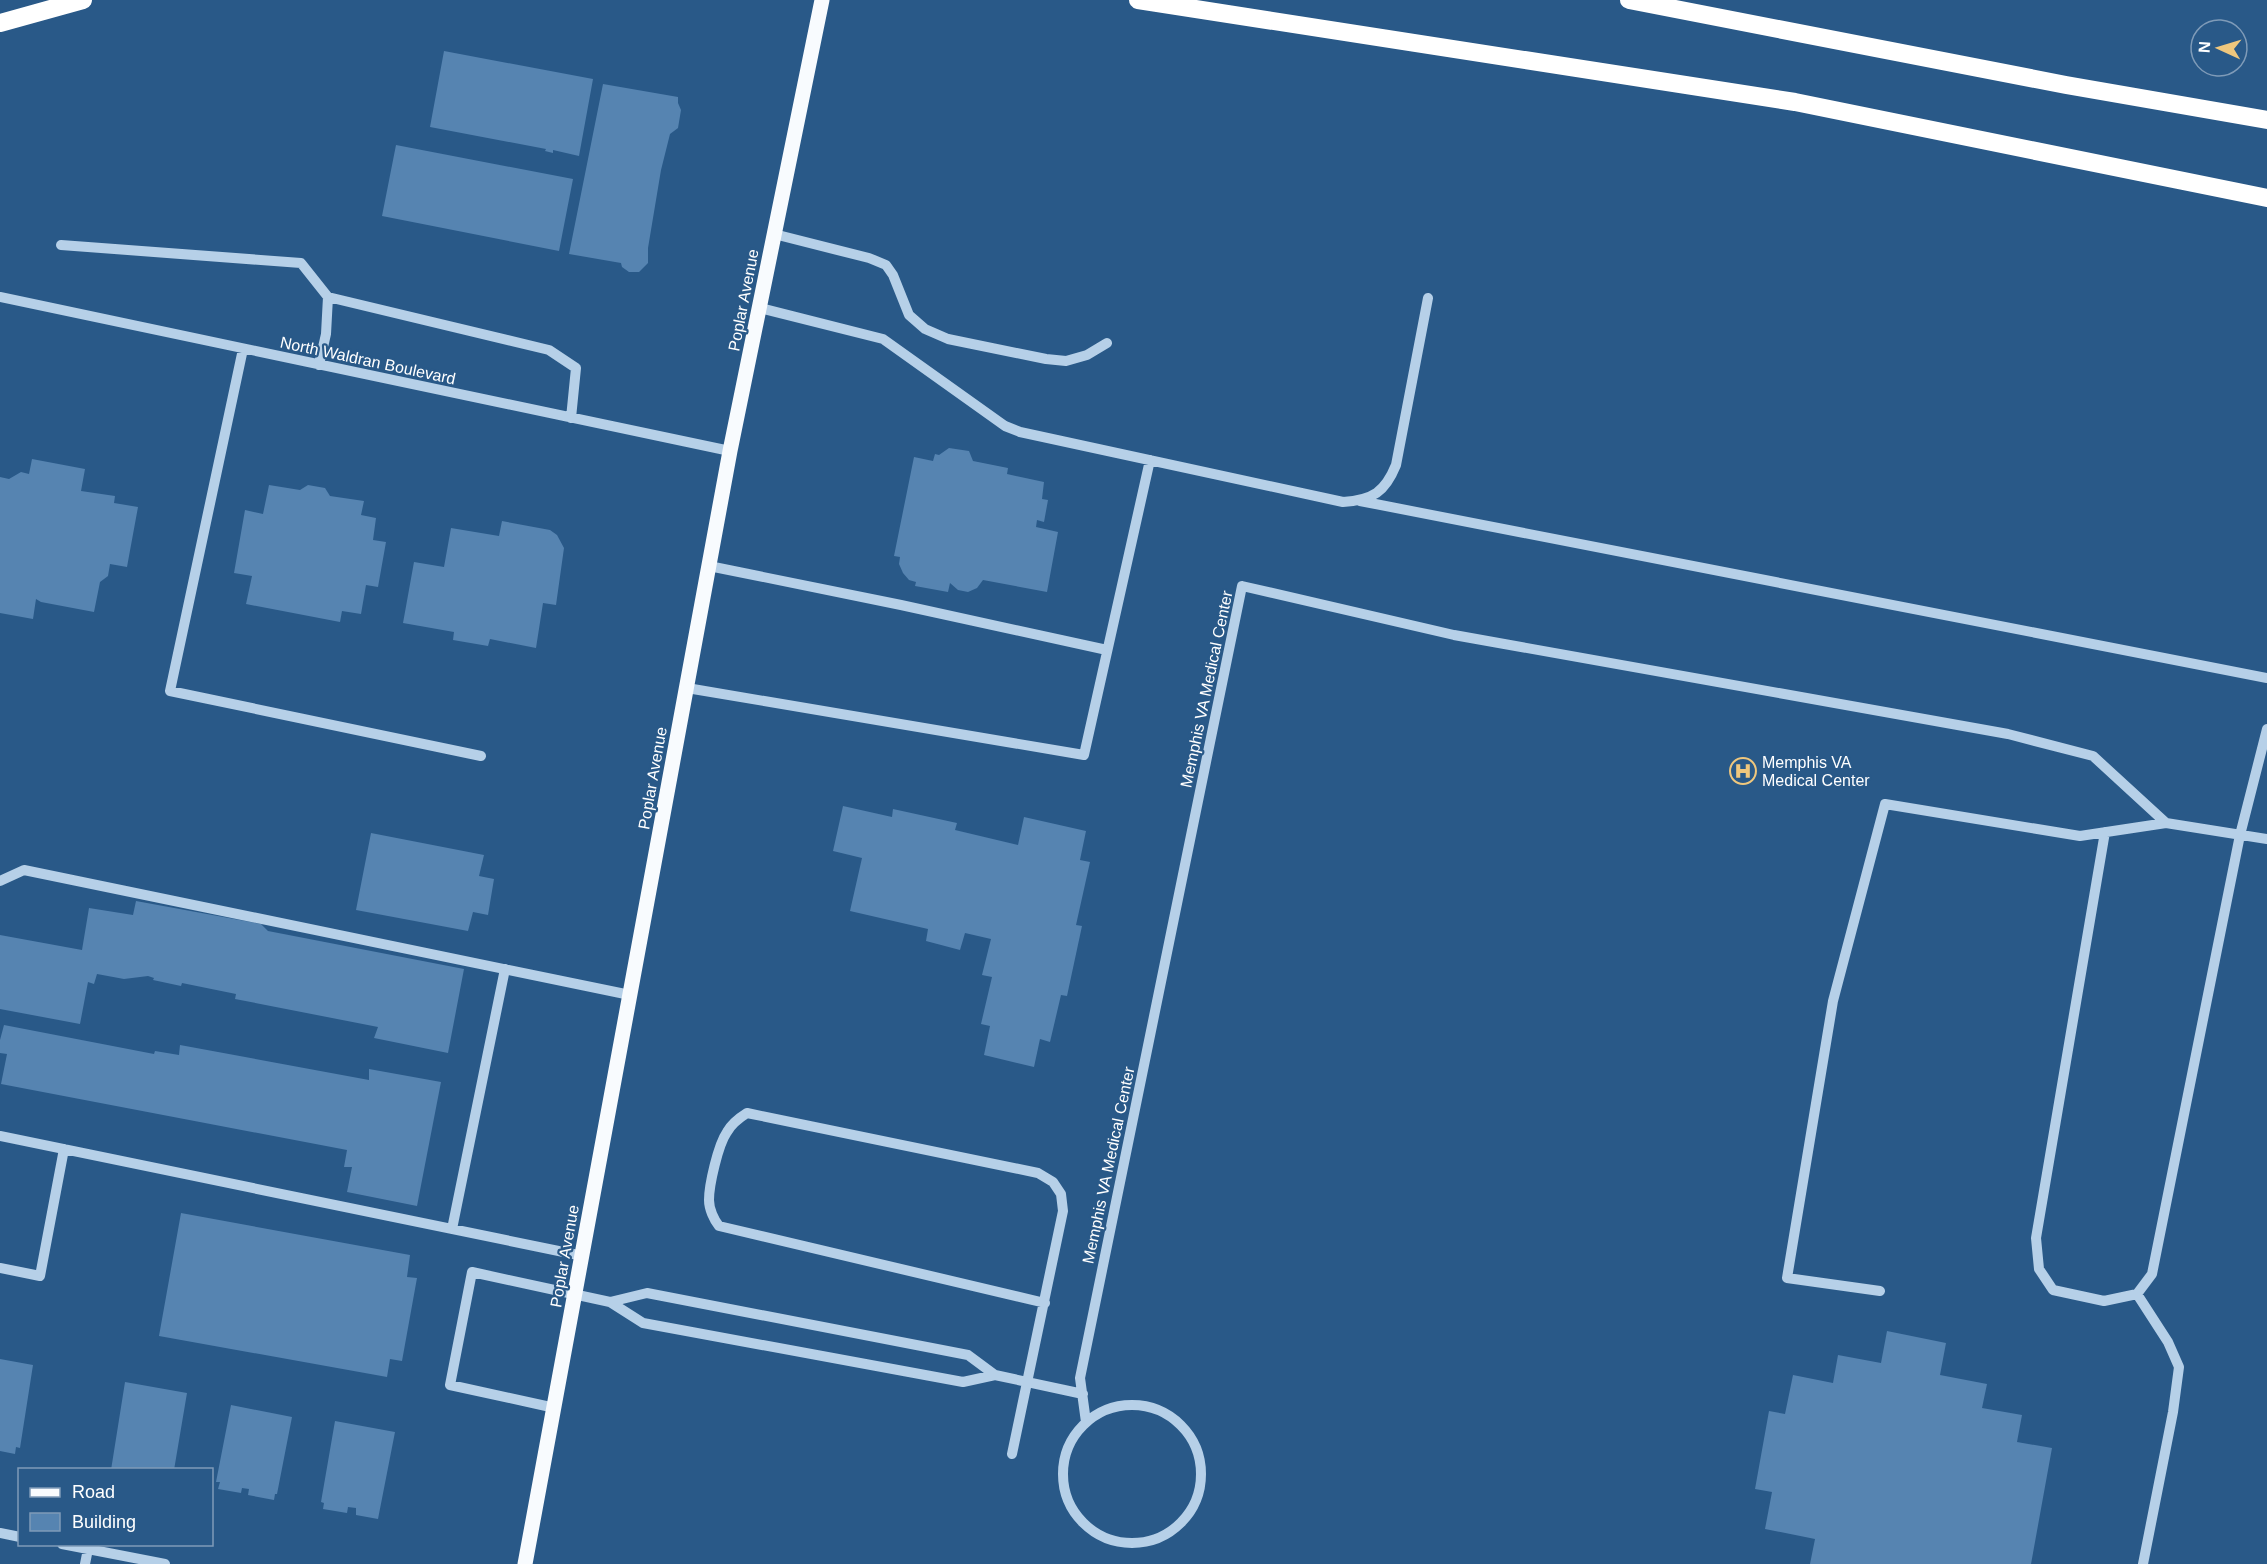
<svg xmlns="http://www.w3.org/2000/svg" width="2267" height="1564" font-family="Helvetica,sans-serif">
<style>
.building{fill:#5684b1}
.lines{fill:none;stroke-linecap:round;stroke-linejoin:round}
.minor{stroke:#b6d0e8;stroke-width:10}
.major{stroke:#f8fbfe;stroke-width:15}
.highway{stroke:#fff;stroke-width:18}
.labels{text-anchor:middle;stroke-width:4.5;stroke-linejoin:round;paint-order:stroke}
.street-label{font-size:16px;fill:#fff;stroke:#295988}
.poi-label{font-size:16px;fill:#fff;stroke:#295988;text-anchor:start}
</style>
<rect width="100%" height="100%" fill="#295988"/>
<!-- building -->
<path class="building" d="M444 51 593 79 579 156 553 150V153L545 151 546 149 430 127Z
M603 84 678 97V103L681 110 678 128 670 134 661 170 648 248V263L639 272H629L622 267 621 263 569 254Z
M396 145 573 179 559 251 382 216Z
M949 448 969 451 973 461 1008 468 1007 474 1044 482 1042 499 1048 500 1044 522 1037 520 1036 527 1058 532 1047 592 983 580 977 588 968 592 958 590 950 583 948 592 915 586 916 582 909 580 903 573 899 564 900 557 894 556 914 457 933 461 935 454 939 455Z
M32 459 85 469 81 491 115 496 114 503 138 507 127 567 110 564 108 576 100 582 94 612 41 602 36 599 33 619 0 613V477L9 479 21 472 29 474Z
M269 485 300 490 308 485 325 488 330 496 364 501 361 515 376 518 373 540 386 542 378 587 366 585 361 614 342 611 340 622 246 604 252 576 234 573 245 510 263 514Z
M502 521 550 530 557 535 564 548 556 605 543 603 536 648 490 639 488 646 453 640 454 632 403 623 414 562 444 567 451 528 499 536Z
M843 806 892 817 893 809 957 823 955 830 1018 845 1024 817 1086 831 1080 860 1090 862 1076 925 1082 926 1067 996 1061 995 1050 1042 1040 1039 1034 1067 984 1055 990 1026 981 1024 992 977 982 975 991 939 965 933 960 950 926 941 928 929 850 911 862 858 833 851Z
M371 833 484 855 479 876 494 879 488 915 473 912 468 931 356 910Z
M136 901 261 924 268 931 464 969 448 1053 374 1038 378 1027 235 999 236 994 182 983 181 986 153 980 154 978 148 976 124 979 97 974 94 984 88 982 80 1024 0 1009V935L82 950 89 908 133 915Z
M4 1025 154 1054 155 1051 179 1055 180 1045 369 1080V1069L441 1082 417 1206 347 1192 352 1167H344L347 1150 1 1084 7 1054 0 1053V1040Z
M181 1213 410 1255 407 1277 417 1278 402 1361 390 1359 387 1377 159 1336Z
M1887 1331 1946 1343 1940 1375 1987 1384 1982 1408 2022 1415 2017 1442 2052 1448 2031 1564H1810L1815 1539 1765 1529 1772 1492 1755 1489 1769 1411 1785 1414 1793 1375 1833 1383 1838 1355 1881 1363Z
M0 1359 33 1365 20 1448 16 1447 15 1454 0 1451Z
M125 1382 187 1393 174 1470H111Z
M231 1405 292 1417 277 1494H275L274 1500 248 1495 249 1489 242 1488 241 1493 218 1489 220 1482H216Z
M335 1421 395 1432 378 1519 356 1515V1508L348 1507 347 1513 323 1509 324 1503 321 1502Z"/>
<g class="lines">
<!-- minor -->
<path class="minor" d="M774 234 869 258 886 265 893 275 909 315 925 329 948 339 1046 359 1066 361 1087 355 1107 343
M61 245 301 263 328 297 549 350 576 368 571 418
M0 297 730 451
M760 308 883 339 1005 426 1020 432 1343 502C1373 500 1385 492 1396 465L1428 298
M243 349 170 691 481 756
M319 365 326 334 328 297
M1360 501 2267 678
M709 566 901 605 1107 650
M687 688 1084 755 1150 460
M2105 832 2036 1238 2039 1269 2053 1290 2104 1301 2137 1294 2152 1274 2240 835 2267 729
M0 881 24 870 630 995
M0 1136 583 1256
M452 1229 505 969
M0 1268 40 1276 64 1149
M1880 1291 1787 1278 1833 1001 1885 804 2080 836 2166 823
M2137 1294 2168 1342 2179 1367 2173 1412 2143 1564
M610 1302 647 1293 968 1355 995 1375 1083 1394
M1063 1474a69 69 0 1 1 138 0a69 69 0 1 1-138 0Z
M555 1408 450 1385 472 1272 610 1302 643 1323 963 1382 995 1375
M1086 1422 1080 1378 1242 586 1454 635 2008 734 2093 756 2166 823 2267 839
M1012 1454 1063 1211 1061 1194 1053 1182 1038 1173 747 1113C739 1118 732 1123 727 1132 718 1145 709 1185 709 1200 709 1209 714 1220 719 1226L1045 1303
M0 1533 20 1537
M62 1544 165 1564
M85 1564 88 1549"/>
<!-- major -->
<path class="major" d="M525 1564 730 451 822 0"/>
<!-- highway -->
<path class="highway" d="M1138 0 1795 102 2267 198
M1629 0 2066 85 2267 120
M0 23 83 0"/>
</g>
<!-- icons -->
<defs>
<symbol id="hospital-ring" viewBox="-11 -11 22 22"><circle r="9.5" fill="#295988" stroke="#efc77d" stroke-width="1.5"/><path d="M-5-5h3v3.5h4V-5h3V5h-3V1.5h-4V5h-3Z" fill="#efc77d"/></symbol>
</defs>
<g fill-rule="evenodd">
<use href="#hospital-ring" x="1728" y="756" width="30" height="30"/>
</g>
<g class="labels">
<!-- street labels -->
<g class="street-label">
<text transform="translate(743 300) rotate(-79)" y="6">Poplar Avenue</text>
<text transform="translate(368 360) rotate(12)" y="6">North Waldran Boulevard</text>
<text transform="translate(1206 689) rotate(-78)" y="6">Memphis VA Medical Center</text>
<text transform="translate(652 778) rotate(-80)" y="6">Poplar Avenue</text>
<text transform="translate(1108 1165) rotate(-78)" y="6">Memphis VA Medical Center</text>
<text transform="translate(564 1256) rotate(-80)" y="6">Poplar Avenue</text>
</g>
<!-- poi labels -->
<g class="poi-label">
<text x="1762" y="768">Memphis VA<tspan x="1762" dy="18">Medical Center</tspan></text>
</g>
</g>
<!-- legend -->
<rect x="18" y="1468" width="195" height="78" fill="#295988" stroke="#7f9bb8" stroke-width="1.5"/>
<rect x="30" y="1488" width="30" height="9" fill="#f8fbfe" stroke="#7f9bb8" stroke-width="1.5"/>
<text x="72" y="1498" font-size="18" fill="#ffffff">Road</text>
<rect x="30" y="1513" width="30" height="18" fill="#5684b1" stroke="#7f9bb8" stroke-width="1.5"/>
<text x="72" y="1528" font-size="18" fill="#ffffff">Building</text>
<!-- north arrow -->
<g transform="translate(2219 48) rotate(274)"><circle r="28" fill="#295988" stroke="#7f9bb8" stroke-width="1.5"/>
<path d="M0-4.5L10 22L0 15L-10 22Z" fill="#efc77d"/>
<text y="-9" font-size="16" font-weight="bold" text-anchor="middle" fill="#ffffff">N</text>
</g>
</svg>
